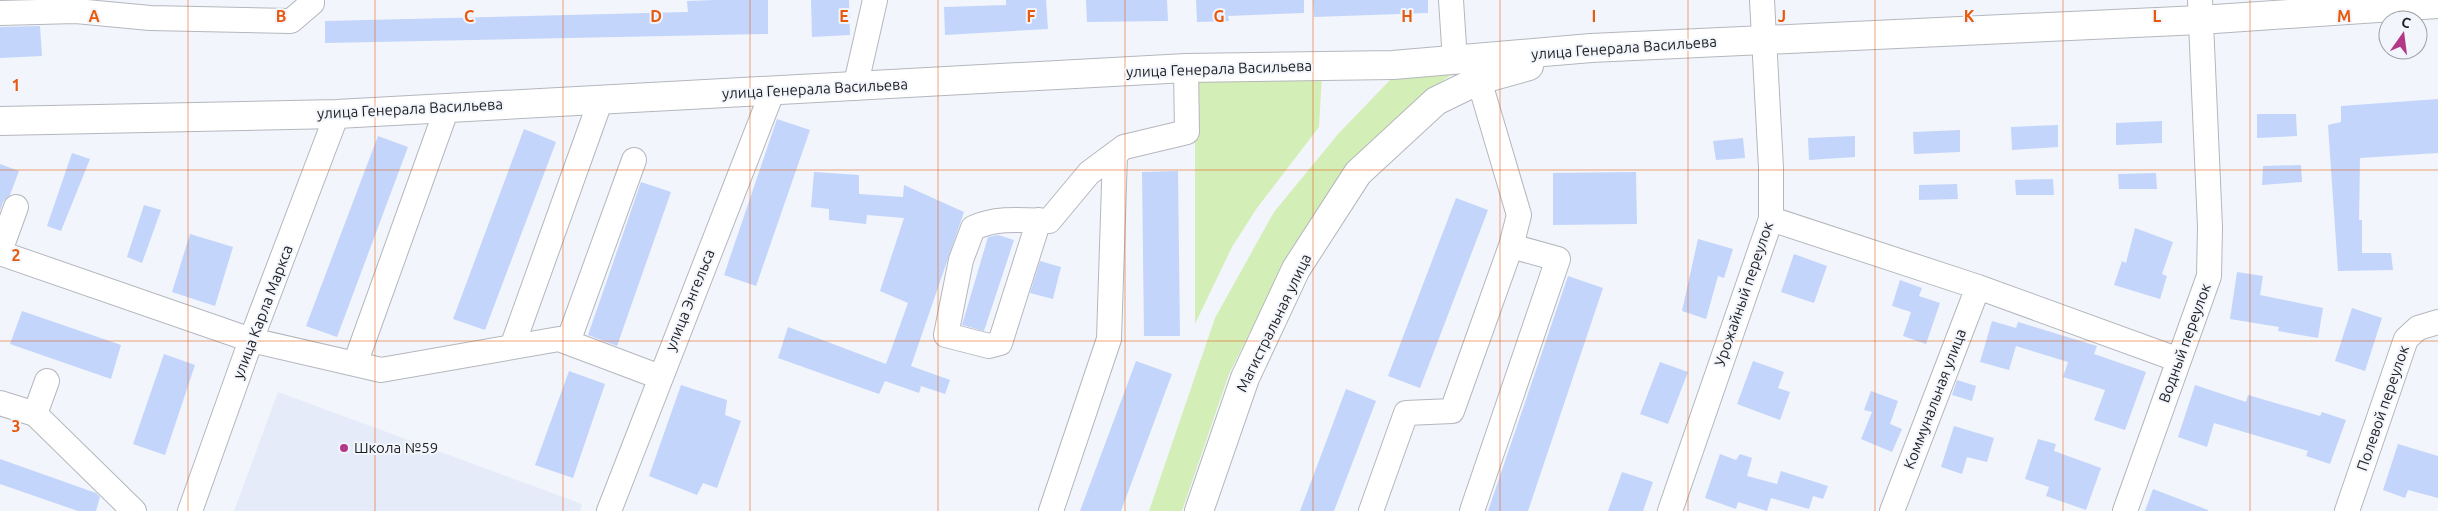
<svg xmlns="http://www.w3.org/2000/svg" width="2438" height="511" font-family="Ubuntu,sans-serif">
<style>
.built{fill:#e5ebf8}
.green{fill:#d4eeb7}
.building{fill:#c3d5fb}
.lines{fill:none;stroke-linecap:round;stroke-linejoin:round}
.minor-casing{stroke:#b4b7bd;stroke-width:26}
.major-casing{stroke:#b4b7bd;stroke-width:30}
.minor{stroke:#fff;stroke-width:24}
.major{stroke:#fff;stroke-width:28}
.grid{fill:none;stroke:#e8590c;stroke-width:1;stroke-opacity:0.55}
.poi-dot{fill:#b33787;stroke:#f2f5fb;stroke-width:2}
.labels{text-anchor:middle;stroke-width:4;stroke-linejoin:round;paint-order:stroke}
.street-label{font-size:15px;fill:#1e1f21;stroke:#f2f5fb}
.poi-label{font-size:15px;fill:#1e1f21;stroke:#f2f5fb;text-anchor:start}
.grid-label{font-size:16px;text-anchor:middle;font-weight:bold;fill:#e8590c;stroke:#f2f5fb;stroke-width:4;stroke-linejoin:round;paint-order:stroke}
</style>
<rect width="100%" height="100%" fill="#f2f5fb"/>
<!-- built -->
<path class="built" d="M278 392 582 504 580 511H234Z"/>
<!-- green -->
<path class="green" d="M1457 71 1432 88 1372 140 1291 251 1229 374 1182 511H1149L1215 318 1274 212 1339 133 1393 77Z
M1322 75 1319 127 1257 208 1232 247 1195 324V80Z"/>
<!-- building -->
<path class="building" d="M715 0H768V34L325 43V21L688 12 687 1Z
M811 0H849L850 35 812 37Z
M1006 0H1046L1048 29 945 35 944 7 1006 5Z
M1086 0H1167L1168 21 1087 22Z
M1196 0H1304V13L1228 16 1229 21 1197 22Z
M1313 0H1428V13L1314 17Z
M40 26 42 56 0 58V27Z
M2438 99V153L2360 158 2359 220H2362V253H2391L2393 270 2338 271 2328 125 2341 122V106Z
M2257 114H2296L2297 136 2257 138Z
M777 119 810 130 756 286 724 275Z
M2162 121V143L2116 145V123Z
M2058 125V147L2012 150 2011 127Z
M524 129 556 142 485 330 453 319Z
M1960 130V152L1914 154 1913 132Z
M378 136 408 147 337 337 306 326Z
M1855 136V157L1809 160 1808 138Z
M1743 138 1745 158 1716 160 1713 141Z
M72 153 90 159 61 231 47 226Z
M0 164 19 171 10 195 3 202 0 211Z
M2301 165 2302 182 2262 185 2263 166Z
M1178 171 1180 336H1144L1142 172Z
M814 172 859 175V194L903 197 904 185 964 212 911 366 950 380 945 394 921 386 919 393 885 381 879 394 778 358 788 327 886 364 908 303 880 291 904 218 867 215 866 224 829 220V209L811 207Z
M1636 172 1637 224 1553 225V173Z
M2156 173 2157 189H2119L2118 174Z
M2053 179 2054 195H2016L2015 180Z
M641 182 671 192 617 346 588 335Z
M1957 184 1958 199 1919 200V185Z
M1456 198 1488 210 1420 388 1388 376Z
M144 205 161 210 142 263 127 257Z
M2135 228 2173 242 2162 274 2167 276 2160 299 2114 285 2122 261 2126 263Z
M190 234 233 247 215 306 172 292Z
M998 235 1014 240 984 331 962 325 988 237Z
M1698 239 1733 249 1724 278 1718 276 1706 319 1682 311Z
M1794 254 1827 266 1814 303 1781 292Z
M1040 261 1061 267 1053 299 1030 293Z
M2237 272 2263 276 2260 295 2323 308 2318 338 2278 331 2279 327 2230 319Z
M1568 276 1603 288 1528 511H1488Z
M1900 280 1922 288 1919 296 1940 303 1926 344 1903 336 1911 312 1892 306Z
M2352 308 2382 318 2365 371 2335 361Z
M22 311 121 345 111 379 10 344Z
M1992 321 2016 328 2018 322 2097 346 2094 354 2146 372 2125 430 2094 420 2105 390 2063 377 2068 362 2016 346 2009 370 1980 362Z
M164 354 195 365 165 455 133 444Z
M1136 361 1172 374 1121 511H1080Z
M1753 361 1784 372 1778 388 1790 392 1780 420 1737 404Z
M1660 362 1688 372 1668 424 1640 414Z
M569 371 605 384 573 478 535 465Z
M1957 380 1976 386 1972 401 1952 395Z
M681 385 727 400 725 415 741 421 717 488 703 483 697 495 649 476Z
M2195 385 2246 402 2248 395 2320 416 2322 412 2346 420 2330 464 2306 456 2308 451 2214 423 2207 447 2178 437Z
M1346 389 1376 401 1334 511H1300Z
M1871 391 1898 401 1890 424 1902 429 1892 452 1861 439 1872 412 1864 410Z
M1954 426 1994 438 1987 462 1967 457 1962 474 1941 467Z
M2038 439 2056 444 2054 451 2101 468 2086 510 2046 496 2049 487 2025 479Z
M2398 444 2438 456V498L2408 490 2405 498 2383 490Z
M1720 454 1736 460 1740 454 1752 458 1747 476 1777 484 1781 471 1828 486 1823 499 1813 496 1809 509 1771 498 1767 511 1738 502 1736 509 1705 498Z
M0 459 96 493 100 497 96 511H78L0 484Z
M1622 472 1653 482 1643 511H1608Z
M2153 489 2208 510V511H2145Z"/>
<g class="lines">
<defs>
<path id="minor" d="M1451 0 1455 61
M0 13 76 11 150 18 291 21 312 3V0
M855 88 875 0
M1771 219 1978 287 2179 360
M1039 220 1000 343 989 346 946 335 961 260 973 228C997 217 1022 220 1049 221L1089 173 1124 147 1187 132 1186 68
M0 251 16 207
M0 253 251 340 381 370 559 339 660 377
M568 342 634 160
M512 347 601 99
M355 364 447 108
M0 403 35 414 134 511
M35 414 47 381
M190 511 251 340 337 114
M609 511 773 90
M1051 511 1109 339 1115 154
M1371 511 1406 413 1452 411 1511 246
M1472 511 1558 259 1511 246 1519 215 1479 80
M1670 511 1771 219V168L1762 0
M1892 511 1978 287
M2125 511 2209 276 2210 227 2200 0
M2347 511 2406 339 2418 328 2438 322"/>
<path id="major" d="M0 121 337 114 1186 68 1393 65 1591 48 2200 20 2438 4
M1199 511 1245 378 1296 269 1358 173 1436 101 1479 80 1529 66"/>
</defs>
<!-- minor casing -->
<use href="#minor" class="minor-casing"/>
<!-- major casing -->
<use href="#major" class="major-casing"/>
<!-- minor -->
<use href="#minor" class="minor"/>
<!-- major -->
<use href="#major" class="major"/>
</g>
<!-- grid -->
<path class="grid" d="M188 0V511M375 0V511M563 0V511M750 0V511M938 0V511M1125 0V511M1313 0V511M1500 0V511M1688 0V511M1875 0V511M2063 0V511M2250 0V511M0 170H2438M0 341H2438"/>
<!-- markers -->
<circle class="poi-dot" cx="344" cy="448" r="5"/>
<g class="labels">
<!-- street labels -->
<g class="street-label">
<text transform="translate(1624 48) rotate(-4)" y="5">улица Генерала Васильева</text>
<text transform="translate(1219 69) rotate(-2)" y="5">улица Генерала Васильева</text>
<text transform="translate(815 89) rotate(-3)" y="5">улица Генерала Васильева</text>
<text transform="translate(410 109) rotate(-3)" y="5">улица Генерала Васильева</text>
<text transform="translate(1744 294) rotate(-71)" y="5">Урожайный переулок</text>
<text transform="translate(690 300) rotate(-68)" y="5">улица Энгельса</text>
<text transform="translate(263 312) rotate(-69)" y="5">улица Карла Маркса</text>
<text transform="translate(1274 323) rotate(-64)" y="5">Магистральная улица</text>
<text transform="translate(2185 343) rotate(-70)" y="5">Водный переулок</text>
<text transform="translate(1935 399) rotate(-69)" y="5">Коммунальная улица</text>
<text transform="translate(2383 408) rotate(-71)" y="5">Полевой переулок</text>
</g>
<!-- poi labels -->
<g class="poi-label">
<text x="354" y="453">Школа №59</text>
</g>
</g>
<g class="grid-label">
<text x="94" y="22">A</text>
<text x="281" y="22">B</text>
<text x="469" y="22">C</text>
<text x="656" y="22">D</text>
<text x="844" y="22">E</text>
<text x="1031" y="22">F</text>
<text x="1219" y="22">G</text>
<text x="1407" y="22">H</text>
<text x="1594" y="22">I</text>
<text x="1782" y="22">J</text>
<text x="1969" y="22">K</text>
<text x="2157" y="22">L</text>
<text x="2344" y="22">M</text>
<text x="16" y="91">1</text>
<text x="16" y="261">2</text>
<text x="16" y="432">3</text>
</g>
<!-- north arrow -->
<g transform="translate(2403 35) rotate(14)"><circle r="24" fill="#f2f5fb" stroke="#9d9fa4"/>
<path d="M0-4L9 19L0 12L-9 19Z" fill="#b33787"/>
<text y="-8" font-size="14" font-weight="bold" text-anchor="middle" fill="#1e1f21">С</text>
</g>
</svg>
